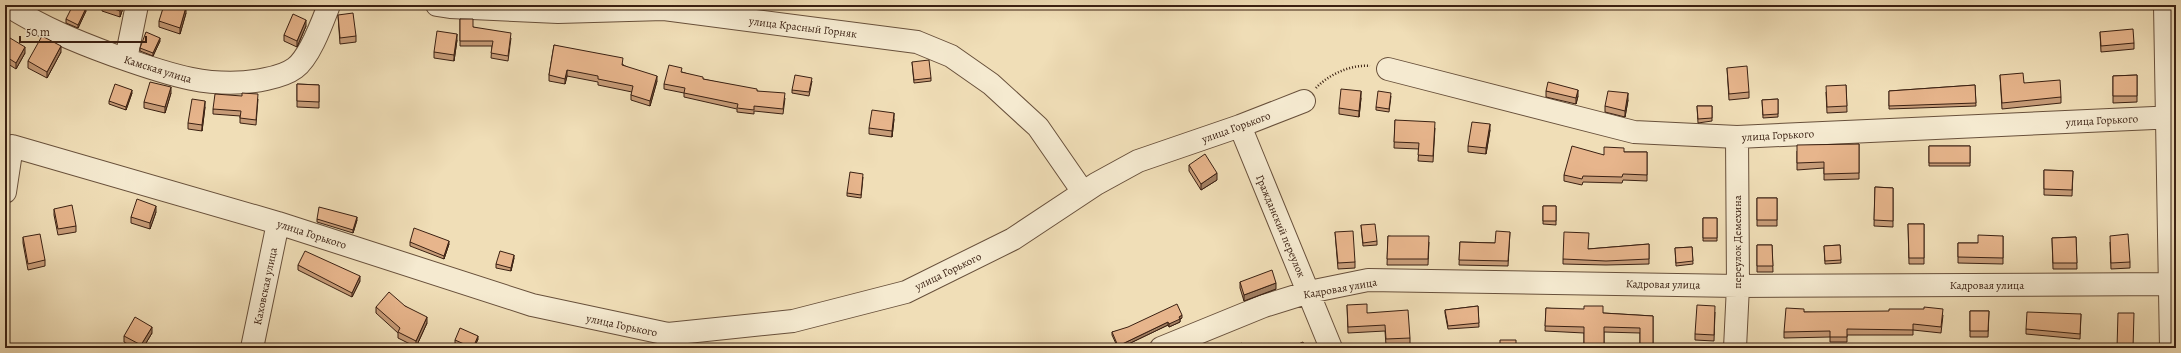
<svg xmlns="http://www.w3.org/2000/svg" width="2181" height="353" font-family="Alegreya,serif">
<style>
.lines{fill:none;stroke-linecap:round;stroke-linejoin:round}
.minor-casing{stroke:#68503b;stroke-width:24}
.path{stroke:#3a2012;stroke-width:2.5;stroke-dasharray:1 2;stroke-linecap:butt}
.minor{stroke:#f5ead0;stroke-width:22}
.wall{fill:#c79c78;stroke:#3a2012}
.shaded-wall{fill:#a27f62;stroke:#3a2012}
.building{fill:#e7b58c;stroke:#3a2012}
.labels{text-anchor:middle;stroke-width:3;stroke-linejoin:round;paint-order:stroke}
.street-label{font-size:11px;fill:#3a2012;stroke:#f5ead0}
</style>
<rect width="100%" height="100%" fill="#f0deb7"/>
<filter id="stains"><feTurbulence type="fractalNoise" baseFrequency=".005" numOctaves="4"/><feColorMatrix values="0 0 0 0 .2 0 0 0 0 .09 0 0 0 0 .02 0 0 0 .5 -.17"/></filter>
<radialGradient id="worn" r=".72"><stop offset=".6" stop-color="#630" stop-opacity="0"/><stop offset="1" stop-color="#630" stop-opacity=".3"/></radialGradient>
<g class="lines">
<defs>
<path id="minor" d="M7 5C41 27 75 41 113 55 164 73 212 91 266 79 276 77 287 74 295 68 310 57 322 23 329 5
M437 5 450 7 558 12 664 9 917 42 951 56 991 84 1038 127 1083 192
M2165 5 2171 348
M126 59 137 5
M1388 69 1634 132 1737 137 2176 117
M1240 126 1331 348
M5 192 12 146 278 223 532 305 668 334 793 321 906 292 1013 239 1096 184 1138 161 1240 126 1304 101
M252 348 278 223
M1161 348 1264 306 1309 292 1368 280 1738 286 2176 284
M1735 348 1738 286 1737 137"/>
</defs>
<!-- minor casing -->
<use href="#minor" class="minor-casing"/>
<!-- path -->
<path class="path" d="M1316 88C1328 75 1351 64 1370 66"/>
<!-- minor -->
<use href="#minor" class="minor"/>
</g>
<!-- wall -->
<path class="wall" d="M31 5H39L37 8Z
M102 5H124L120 17 102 11Z
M1503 5H1519V7Z
M86 11 78 28 66 23V19Z
M186 13 180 34 159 27V21Z
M338 15 356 36V42L340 44Z
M460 19 473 27 511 38 508 61 491 58 492 46H460Z
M306 26 297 47 284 41V35Z
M2100 32 2134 43V49L2101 52Z
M5 35 25 53 16 69 5 62Z
M457 40 454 61 434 58V52Z
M160 41 153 56 140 51V48Z
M554 45 623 64V65L657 81 650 106 631 100V95L632 92 598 85V82L567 76 565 84 549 81V75Z
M61 52 47 78 28 68V61Z
M912 62 931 78V81L914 83Z
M1727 68 1749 92V98L1729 100Z
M682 72 703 79 757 91 785 98 783 114 754 111V114L737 112V109L684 97V93L664 89V84Z
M2000 75 2024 83 2061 97V103L2002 109Z
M2137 75V102L2113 103V76Z
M812 81 809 96 792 93V90Z
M297 84 319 85V108L297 107Z
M1846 85 1847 112 1827 113 1826 92Z
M1975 85 1976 106 1889 109V91Z
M1546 91 1578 96 1576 104 1546 97Z
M132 93 126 110 109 104V101Z
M171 93 165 113 144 108V102Z
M1391 96 1389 112 1376 110V107Z
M1361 98 1359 117 1339 114V108Z
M258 99 256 125 240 123V116L213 114V109Z
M1778 99V117L1763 118 1762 100Z
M1628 100 1625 117 1605 112V106Z
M1697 106H1712V121L1698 123Z
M205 107 202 131 188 129V123Z
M894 119 892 137 869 134V128Z
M1395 120 1435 128 1433 162 1418 161 1419 149 1394 148Z
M1490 130 1486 154 1468 152V146Z
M1859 144V179L1824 180V168L1797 170V151Z
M1929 146H1970V166H1929Z
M1624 152H1647V181L1623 180 1622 183 1583 182 1582 185 1564 181V175L1604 155Z
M1189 165 1217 180 1201 190 1189 171Z
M2044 170 2073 171 2072 196 2044 195Z
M863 177 861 198 847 196V193Z
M1875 187 1893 188V227L1874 226Z
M1757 198H1777V226H1757Z
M1543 206H1556V225L1543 224Z
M54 209 76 226V232L58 235 54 215Z
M156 212 150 229 131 223V217Z
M1703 218H1717V241H1703Z
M317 219 357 220 353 233 317 222Z
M1908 224H1924V264H1909Z
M1361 225 1377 241V245L1363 246Z
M1335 232 1355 262V268L1338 269Z
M1510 232 1508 266 1459 265 1460 242 1495 243Z
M1388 236 1429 242 1428 265H1387Z
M2003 236V264L1958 263V243H1978Z
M23 237 45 260V266L28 270 23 243Z
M2076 237 2077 269H2053L2052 238Z
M410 242 449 244 444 259 410 246Z
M2110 242 2130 262V268L2111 269Z
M1649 244V264L1606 265 1563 264V259L1588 249Z
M1757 245H1772L1773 272H1757Z
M1840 245 1841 263 1825 264 1824 246Z
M1692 247 1693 264 1676 266 1675 248Z
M514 258 511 271 496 268V264Z
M298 265 360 281 352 297 298 270Z
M1240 282 1276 289 1244 301 1240 288Z
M1347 305 1367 313 1410 338V344L1386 345 1385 331 1348 333Z
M405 306 427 323 416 347 398 338V333L376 313V307Z
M1478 306 1479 327 1448 329 1445 313V310Z
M1546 308 1603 313 1653 316V348H1640V333L1604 332V348H1584V333L1545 331Z
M1970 311H1989L1988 337H1970Z
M1715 312 1714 341 1695 340V334Z
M1804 312 1943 315 1941 333 1913 330V335H1847V342H1830V337L1784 338V332Z
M2081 314 2080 339 2026 334V329Z
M1182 318 1180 319V322L1169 327 1168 325 1120 348H1118L1112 335V332Z
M152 333 143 348H135L124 342V336Z
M478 339 474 348H466L455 343V340Z"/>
<!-- shaded-wall -->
<path class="shaded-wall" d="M122 5H124L120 17V11Z
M186 7V13L180 34V28Z
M86 8V11L78 28V25Z
M306 20V26L297 47V41Z
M457 34V40L454 61V55Z
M160 38V41L153 56V53Z
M61 46V52L47 78V72Z
M25 47V53L16 69V63Z
M567 70V76L565 84V79Z
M657 76V81L650 106V101Z
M171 87V93L165 113V107Z
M132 90V93L126 110V107Z
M1578 90V96L1576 104V98Z
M1361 91V98L1359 117V111Z
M1628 93V100L1625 117V111Z
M205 101V107L202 131V125Z
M894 113V119L892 137V131Z
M1490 124V130L1486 154V148Z
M1217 173V180L1201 190V184Z
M156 206V212L150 229V223Z
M357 217V220L353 233V230Z
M449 241V244L444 259V256Z
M514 255V258L511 271V268Z
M360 276V281L352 297V293Z
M1276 283V289L1244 301V295Z
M1182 315V318L1180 319V322L1169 327V324Z
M427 317V323L416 347V341Z
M1168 322V325L1120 348H1118V346Z
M152 327V333L143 348H141V345Z
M478 336V339L474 348H473Z"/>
<!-- building -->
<path class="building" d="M73 5H79L86 8 78 25 66 19Z
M102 5H122L120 11Z
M164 5H181L186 7 180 28 159 21Z
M353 13 356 36 340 38 338 15Z
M293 14 306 20 297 41 284 35Z
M460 19H473V27L511 33 508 56 491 53 493 41H460Z
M2133 29 2134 43 2101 46 2100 32Z
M437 31 457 34 454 55 434 52Z
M146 32 160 38 153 53 140 48Z
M5 35 25 47 16 63 5 56Z
M42 36 61 46 47 72 28 61Z
M554 45 623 58 622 65 657 76 650 101 631 95 633 86 598 79V76L567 70 565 79 549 75Z
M929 60 931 78 914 80 912 62Z
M669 65 682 68 681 72 703 77V79L757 89V91L785 93 783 109 754 106V110L737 108 738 104 684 93 685 88 664 84Z
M1747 66 1749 92 1729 94 1727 68Z
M2023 73 2024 83 2060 80 2061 97 2002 103 2000 75Z
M795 75 812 78 809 92 792 90Z
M2137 75V96H2113V76Z
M150 82 171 87 165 107 144 102Z
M1548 82 1578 90 1576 98 1546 91Z
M115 84 132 90 126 107 109 101Z
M297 84 319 85V102L297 101Z
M1846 85 1847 106 1827 107 1826 86Z
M1975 85 1976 103 1889 106V91Z
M1341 89 1361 91 1359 111 1339 108Z
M1378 91 1391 93 1389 109 1376 107Z
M1608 91 1628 93 1625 111 1605 106Z
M242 93 258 94 256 120 240 118 241 111 213 109 215 94 242 96Z
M192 99 205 101 202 125 188 123Z
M1778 99V114L1763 115 1762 100Z
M1697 106H1712V118L1698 119Z
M872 110 894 113 892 131 869 128Z
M1395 120 1435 122 1433 156 1418 155 1419 143 1394 142Z
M1472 122 1490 124 1486 148 1468 146Z
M1859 144V173L1824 174V162L1797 163V145Z
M1572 146 1604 155V147L1624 148V152H1647V175L1623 174 1622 177 1583 176 1582 179 1564 175Z
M1929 146H1970V163H1929Z
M1205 154 1217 173 1201 184 1189 165Z
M2044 170 2073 171 2072 190 2044 189Z
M850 172 863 174 861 195 847 193Z
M1875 187 1893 188V221L1874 220Z
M1757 198H1777V220H1757Z
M137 199 156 206 150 223 131 217Z
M72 205 76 226 58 229 54 209Z
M1543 206H1556V221H1543Z
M319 207 357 217 353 230 317 219Z
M1703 218H1717V238H1703Z
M1375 224 1377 241 1363 243 1361 225Z
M1908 224H1924V258H1909Z
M414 228 449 241 444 256 410 242Z
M1353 231 1355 262 1338 263 1335 232Z
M1496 231 1510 232 1508 261 1459 260 1460 242 1495 243Z
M1564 232 1589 233 1588 249 1649 244V259L1606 261 1563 259Z
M40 234 45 260 28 264 23 237Z
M2128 234 2130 262 2111 263 2110 236Z
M1978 235 2003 236V258L1958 257V243H1978Z
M1388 236H1429L1428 259H1387Z
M2076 237 2077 263H2053L2052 238Z
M1757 245H1772L1773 266H1757Z
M1840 245 1841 260 1825 261 1824 246Z
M1692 247 1693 261 1676 263 1675 248Z
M305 251 360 276 352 293 298 265Z
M500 251 514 255 511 268 496 264Z
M1272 270 1276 283 1244 295 1240 282Z
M389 292 405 306 427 317 416 341 398 332 400 328 376 307Z
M1177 304 1182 315 1179 317 1180 319 1169 324 1168 322 1118 346 1112 332 1128 327Z
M1367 304V313L1408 310 1410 338 1386 339 1385 325 1348 327 1347 305Z
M1697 305 1715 306 1714 335 1695 334Z
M1478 306 1479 323 1448 326 1445 310Z
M1584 306H1603V313L1653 316V344H1640V328L1604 327V345H1584V327L1545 326 1546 308 1584 309Z
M1924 307 1943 309 1941 327 1913 324V330L1847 329V337H1830V331L1784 332 1786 308 1804 309V312L1889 311V309H1924Z
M1970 311H1989L1988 331H1970Z
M2027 312 2081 314 2080 334 2026 329Z
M2118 313H2134L2133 348H2117Z
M135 317 152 327 141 345 124 336Z
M460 328 478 336 473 348 455 340Z
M1500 340H1516V348H1500Z
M1303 342 1306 348H1289Z
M1242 343 1244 348H1232Z"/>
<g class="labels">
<!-- street labels -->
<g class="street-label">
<text transform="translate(803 27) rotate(7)" y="4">улица Красный Горняк</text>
<text transform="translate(158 69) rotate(17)" y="4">Камская улица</text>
<text transform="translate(2102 120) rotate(-3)" y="4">улица Горького</text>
<text transform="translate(1236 127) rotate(-20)" y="4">улица Горького</text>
<text transform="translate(1778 135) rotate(-3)" y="4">улица Горького</text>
<text transform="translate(1281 226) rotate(67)" y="4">Гражданский переулок</text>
<text transform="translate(312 234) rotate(18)" y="4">улица Горького</text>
<text transform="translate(1737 242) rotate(-90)" y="4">переулок Демехина</text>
<text transform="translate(948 271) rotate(-26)" y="4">улица Горького</text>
<text transform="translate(1663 284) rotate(1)" y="4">Кадровая улица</text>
<text x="1987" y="289">Кадровая улица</text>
<text transform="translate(265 286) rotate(-78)" y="4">Каховская улица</text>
<text transform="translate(1340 288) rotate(-10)" y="4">Кадровая улица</text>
<text transform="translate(622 325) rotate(12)" y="4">улица Горького</text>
</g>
</g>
<!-- margin -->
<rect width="2181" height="353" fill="none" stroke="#f0deb7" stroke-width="20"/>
<rect x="6" y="6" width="2169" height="341" fill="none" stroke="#3a2012" stroke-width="2"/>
<rect x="10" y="10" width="2161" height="333" fill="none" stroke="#3a2012"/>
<!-- scale -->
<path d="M20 36v6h126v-6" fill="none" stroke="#3a2012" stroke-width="2"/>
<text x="26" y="36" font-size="12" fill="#3a2012" stroke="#f5ead0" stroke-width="3" paint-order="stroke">50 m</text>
<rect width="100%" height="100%" filter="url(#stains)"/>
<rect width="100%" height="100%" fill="url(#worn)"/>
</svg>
